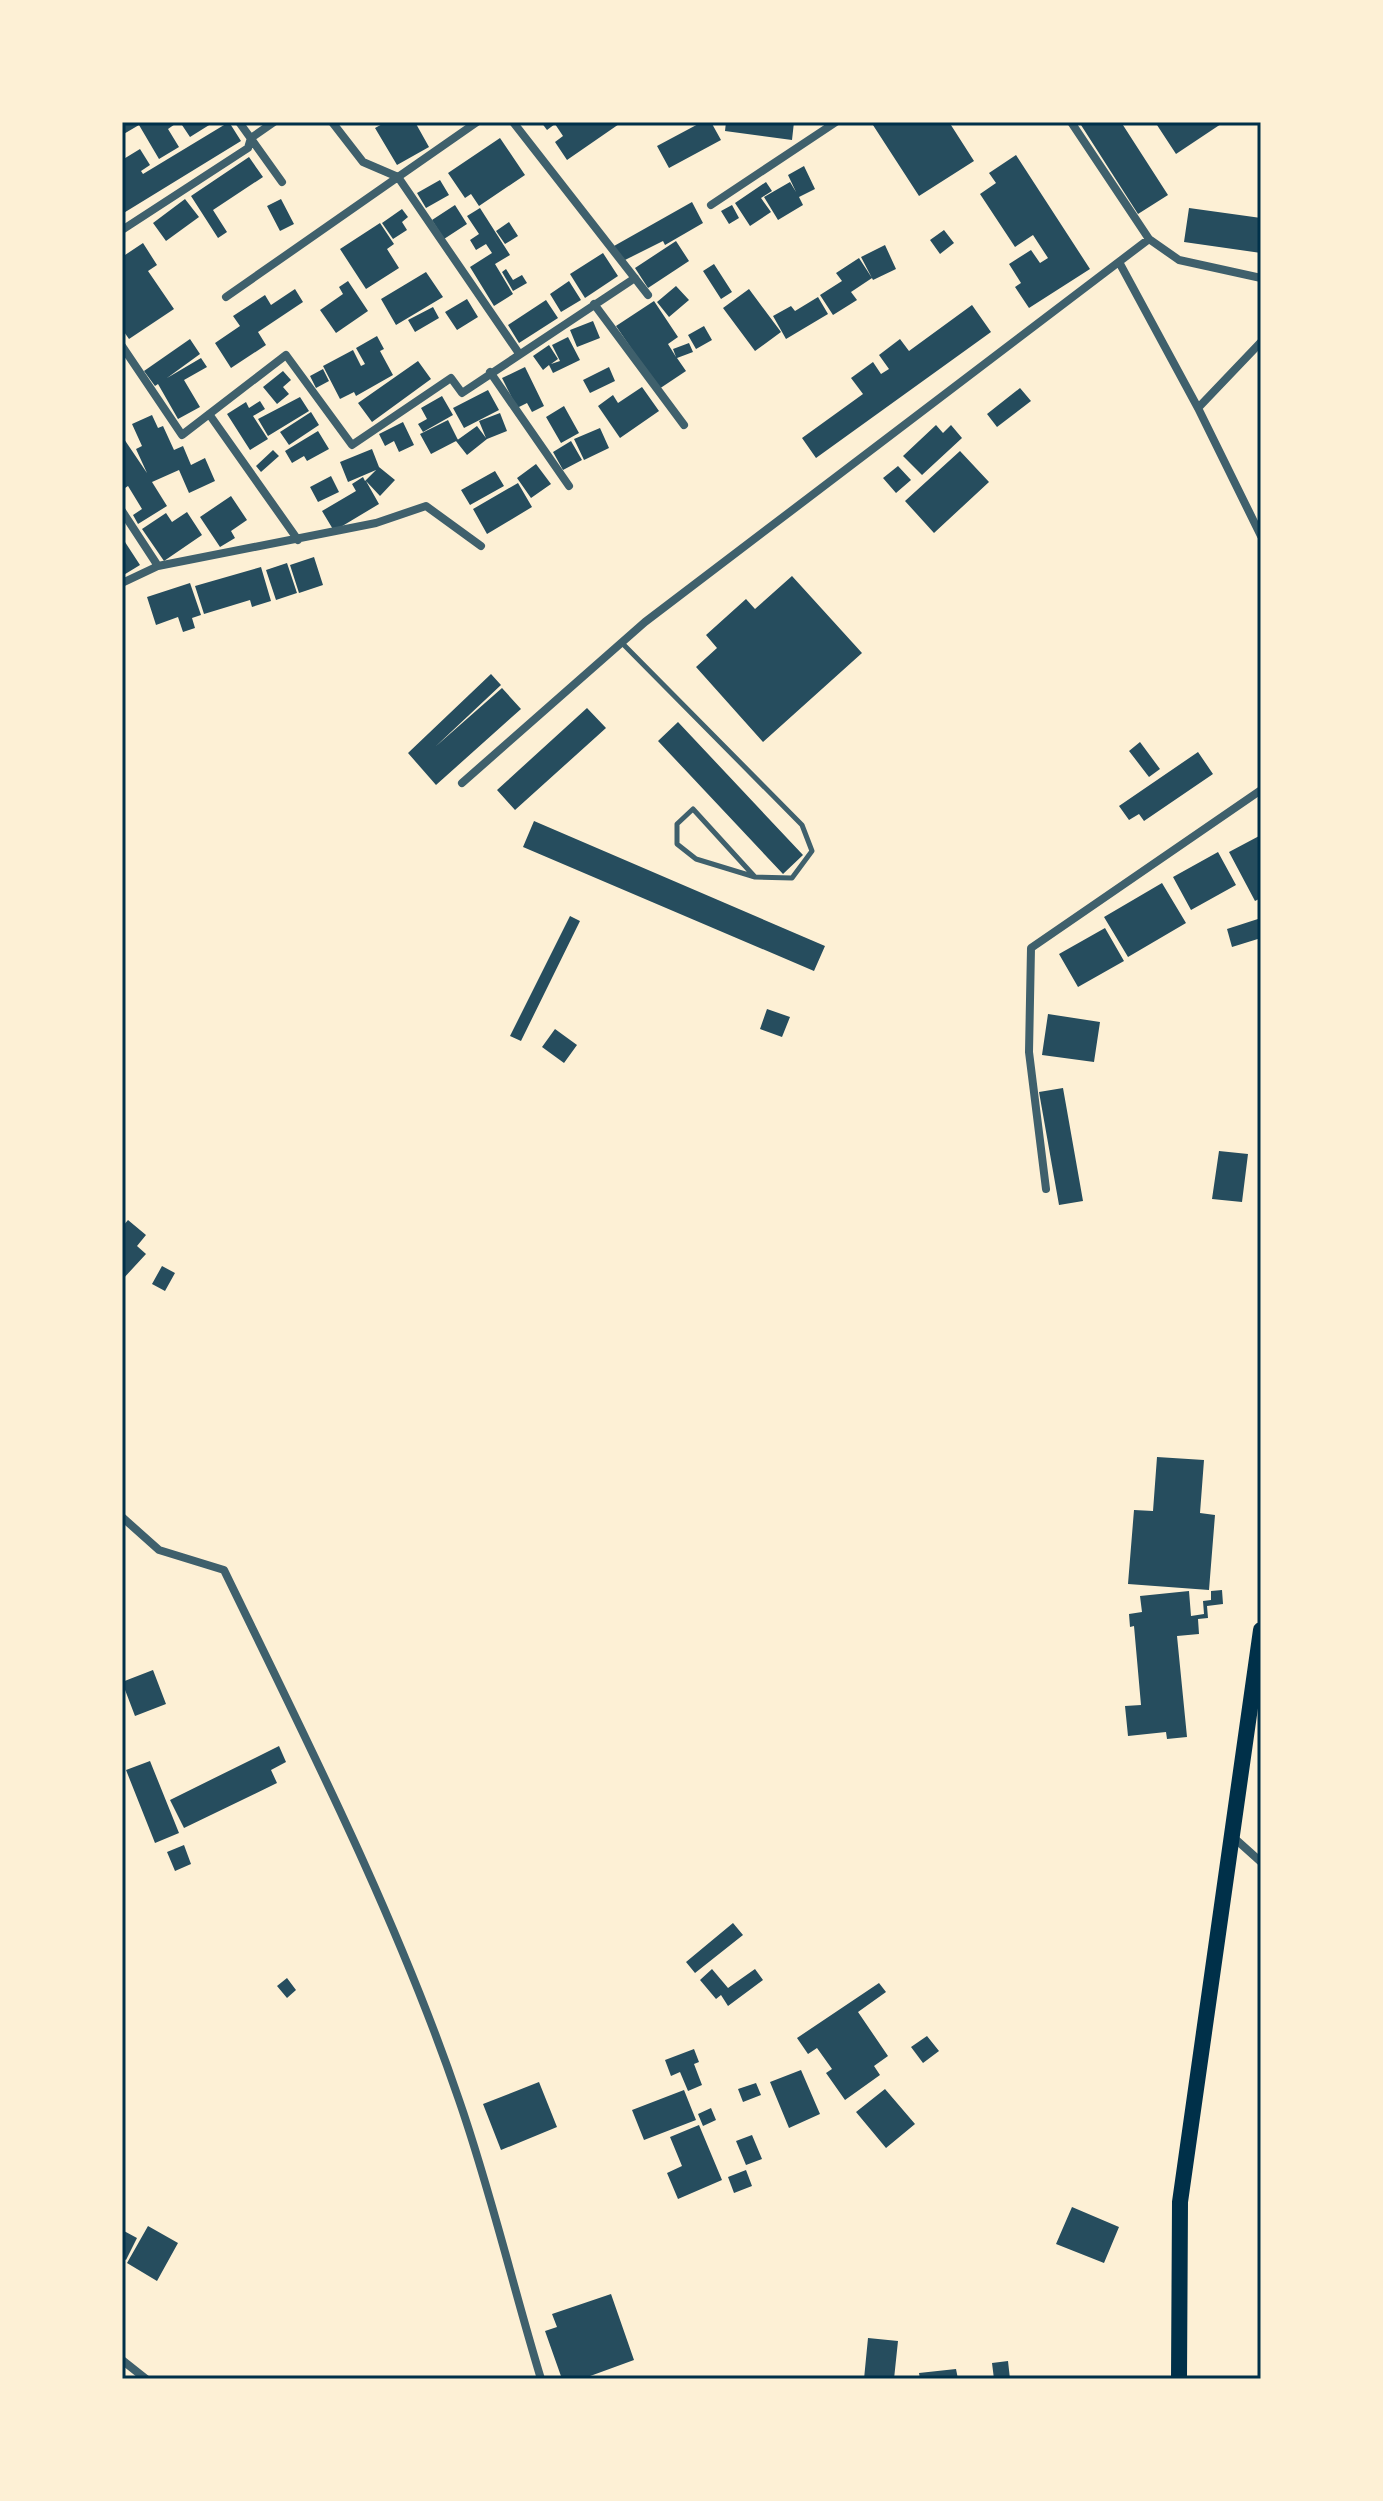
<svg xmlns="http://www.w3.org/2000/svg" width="1383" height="2501" font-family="Helvetica,sans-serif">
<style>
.building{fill:#264d5e}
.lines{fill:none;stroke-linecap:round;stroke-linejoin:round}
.service{stroke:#3f606c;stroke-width:5}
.minor{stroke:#3f606c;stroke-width:8}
.primary{stroke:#003049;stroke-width:16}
.neatline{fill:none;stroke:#003049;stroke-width:3}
</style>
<rect width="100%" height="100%" fill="#fdf0d5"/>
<!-- building -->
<path class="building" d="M122 122H178L168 129 179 147 159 159 139 125 122 135Z
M180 122H214L190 137Z
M229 122 241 141 122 214V160L140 149 150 165 141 171 143 174Z
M386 122H415L429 147 397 165 375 128Z
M541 122H622L567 160 555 142 563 136 555 124 547 130Z
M702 122H711L721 140 669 168 657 146Z
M726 122H794L792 140 725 131Z
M871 122H949L974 161 919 196Z
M1086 122H1121L1168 195 1138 214 1081 125Z
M1161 122H1224L1176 154 1157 125Z
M500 138 525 175 479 206 471 194 465 198 448 173Z
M1016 155 1090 269 1029 308 1015 287 1021 283 1009 264 1031 250 1040 263 1048 258 1033 235 1015 247 980 194 996 183 989 173Z
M249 157 263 177 213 210 227 232 218 238 191 196Z
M804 166 815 189 799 197 803 205 778 220 764 197 790 182 796 192 788 175Z
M440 180 449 195 426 208 417 193Z
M766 182 772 191 761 198 771 212 750 226 735 203Z
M185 199 199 217 166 241 153 223Z
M281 199 294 224 280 231 267 206Z
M692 202 703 223 665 245 663 241 623 261 614 246Z
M455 205 467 224 444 239 432 220Z
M732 205 739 218 729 224 721 211Z
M480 208 510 255 495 264 513 294 494 306 470 267 492 253 486 244 476 250 470 240 479 234 467 216Z
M1189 208 1261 218V253L1184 242Z
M402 209 408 217 402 222 407 230 393 239 382 223Z
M509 222 518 236 505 244 496 231Z
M380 223 394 244 387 249 399 268 366 289 340 249Z
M944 230 954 243 940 254 930 240Z
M676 241 689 261 648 288 635 268Z
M143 243 157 265 148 271 174 309 129 339 122 329V257Z
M885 245 896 269 873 280 861 257Z
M603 253 618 276 585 298 570 274Z
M859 258 872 278 851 292 857 300 833 315 820 295 842 281 836 273Z
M714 264 732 292 721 299 703 271Z
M506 269 513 280 522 275 527 283 513 291 502 272Z
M426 272 443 297 396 325 381 299Z
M348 281 368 311 336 333 320 310 343 294 339 287Z
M569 281 581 300 561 312 550 294Z
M676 286 689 300 669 317 657 302Z
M295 289 303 302 258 332 266 345 231 368 215 343 240 326 233 316 265 295 271 305Z
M749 289 781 332 755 351 723 308Z
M818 297 828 314 786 339 773 316 791 306 795 311Z
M467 299 478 317 457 330 445 312Z
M546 300 558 318 519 343 508 325Z
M654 301 678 337 668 344 676 357 673 349 689 343 693 352 677 358 686 371 659 389 616 326Z
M972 305 991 332 816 458 802 438 863 394 851 378 873 362 881 374 889 369 879 355 900 339 909 351Z
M433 307 439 318 415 332 408 320Z
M593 321 600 338 577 347 570 330Z
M704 326 712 340 696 349 688 335Z
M377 336 384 349 380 351 393 375 356 396 354 392 340 399 323 366 353 350 361 366 365 364 356 348Z
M568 337 580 360 553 373 549 365 543 370 533 356 549 345 558 359 551 364 560 361 552 345Z
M190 339 200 354 167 378 201 358 207 367 184 380 200 407 178 419 158 384 155 386 144 371Z
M418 361 431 379 372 422 358 403Z
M525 367 544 406 532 412 527 403 517 408 502 378Z
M609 367 615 381 590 393 583 380Z
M323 369 329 381 316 388 310 376Z
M283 371 291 380 283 387 289 394 277 404 263 387Z
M642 387 659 411 620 438 598 406 613 395 618 403Z
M1020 388 1031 401 997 427 987 414Z
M488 390 499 410 464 428 453 408Z
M442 396 453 415 423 432 418 424 427 419 421 408Z
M300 397 309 411 268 436 258 419Z
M260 401 265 409 253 416 268 439 250 450 227 414 246 402 249 408Z
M564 406 579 433 561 443 546 417Z
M311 412 319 425 289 445 280 432Z
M500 413 507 431 487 439 467 455 456 441 477 426 486 438 479 421Z
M152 415 158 428 163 426 174 450 183 446 191 465 205 458 215 481 189 493 179 470 152 482 167 506 138 524 133 515 142 509 128 486 122 490V436L147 473 136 449 142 446 132 424Z
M448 420 458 440 431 454 420 434Z
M403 422 414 445 399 452 394 441 385 446 379 434Z
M936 425 943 433 951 425 962 438 922 475 903 456Z
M600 428 609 448 584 460 574 439Z
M318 431 329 449 307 461 304 456 292 463 285 451Z
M571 441 582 460 563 470 553 452Z
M372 449 379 467 395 480 380 496 366 481 379 504 334 531 322 511 356 491 352 484 363 477 365 481 376 470 348 482 340 462Z
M273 450 279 456 261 472 256 466Z
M960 451 989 482 934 533 905 501Z
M536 464 551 484 531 498 517 478Z
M898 466 911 480 896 493 883 478Z
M495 471 504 486 470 505 461 490Z
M331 476 339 492 318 502 310 487Z
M518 483 532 507 487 534 473 509Z
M231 496 247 520 231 531 235 538 220 547 200 517Z
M187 512 202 535 164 561 142 529 166 513 172 522Z
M125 542 140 565 122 576V544Z
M314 557 323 585 299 593 290 565Z
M287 563 297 593 276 600 266 570Z
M261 567 271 601 252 607 250 600 204 614 195 586Z
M792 576 862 653 763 742 696 667 717 648 706 635 746 599 755 609Z
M190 583 201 615 192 618 195 628 183 632 178 617 156 625 147 597Z
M491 674 501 685 435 747 502 688 521 709 436 785 408 753Z
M587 708 606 728 515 810 497 790Z
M678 722 803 855 783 874 658 741Z
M1140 742 1160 769 1149 777 1129 751Z
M1198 752 1213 774 1144 821 1139 814 1129 820 1119 806Z
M534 821 825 946 814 971 523 847Z
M1261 835V898L1255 901 1229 852Z
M1218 852 1236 885 1191 910 1173 877Z
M1162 883 1186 923 1128 957 1104 917Z
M570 916 580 921 521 1041 510 1036Z
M1261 918V938L1232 947 1227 929Z
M1105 928 1124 961 1078 987 1059 954Z
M767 1009 790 1017 782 1037 760 1029Z
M1048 1014 1100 1022 1094 1062 1042 1055Z
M555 1029 577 1045 564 1063 542 1047Z
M1063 1088 1083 1201 1059 1205 1039 1092Z
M1219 1151 1248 1154 1242 1202 1212 1199Z
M128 1220 146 1235 137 1246 146 1254 122 1280V1227Z
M162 1266 175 1273 165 1291 152 1284Z
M1157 1457 1204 1460 1200 1513 1215 1515 1209 1590 1128 1584 1134 1510 1153 1511Z
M1222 1590 1223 1604 1207 1606 1208 1618 1198 1619 1199 1634 1177 1636 1187 1737 1167 1739 1166 1732 1128 1736 1125 1706 1141 1705 1134 1626 1130 1627 1129 1614 1142 1612 1140 1596 1189 1591 1191 1616 1204 1614 1203 1601 1211 1600V1591Z
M153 1670 166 1704 135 1716 122 1682Z
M279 1746 286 1762 271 1770 277 1783 184 1828 170 1800Z
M150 1761 179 1833 155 1843 126 1770Z
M184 1845 191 1864 175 1871 167 1852Z
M733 1923 743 1935 695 1973 686 1962Z
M712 1969 728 1988 755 1969 763 1980 728 2006 721 1995 716 1999 700 1980Z
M287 1978 296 1990 287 1998 277 1986Z
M879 1983 886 1992 858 2012 888 2056 874 2066 880 2075 845 2100 826 2073 832 2069 817 2048 808 2054 797 2038Z
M927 2036 939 2051 923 2063 911 2047Z
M694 2049 699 2062 694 2064 702 2085 688 2091 680 2072 671 2076 665 2060Z
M801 2070 820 2114 789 2128 770 2082Z
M539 2082 557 2127 501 2150 483 2104Z
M756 2083 761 2095 743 2102 738 2089Z
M885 2089 915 2124 886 2148 856 2112Z
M684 2090 696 2120 644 2140 632 2110Z
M711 2108 716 2120 703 2126 698 2114Z
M699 2125 722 2180 678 2199 667 2173 682 2166 670 2137Z
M752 2135 762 2159 746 2165 736 2141Z
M746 2170 752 2186 734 2193 728 2177Z
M1072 2207 1119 2227 1104 2263 1056 2244Z
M148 2226 178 2243 157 2281 127 2263Z
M124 2231 137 2238 126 2260 122 2258Z
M611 2294 634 2360 582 2379H562L545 2331 557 2327 552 2314Z
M868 2338 898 2341 894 2379H864Z
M1008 2361 1010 2379H994L992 2363Z
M956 2369 958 2379H920L919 2373Z"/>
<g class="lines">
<!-- service -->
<path class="service" d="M622 643 802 825 812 851 792 878 755 877 693 809 677 824V844L696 859 755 877"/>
<!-- minor -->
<path class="minor" d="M239 122 282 182
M332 122 363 162 398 177 477 122
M513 122 648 295
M1071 122 1149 239 1179 260 1261 278
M711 205 836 122
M122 230 248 148 251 138 274 122
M1119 262 1198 408 1261 536
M226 297 398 177 518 352
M594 304 684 425
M122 346 182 435 286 355 352 445 451 378 462 393 635 278
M490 372 569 486
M1198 408 1261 342
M209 414 298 540
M122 511 158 566
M122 583 158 566 376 523 426 506 481 546
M462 783 645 622 1149 239
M1046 1189 1029 1052 1031 948 1261 790
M122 1517 159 1550 224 1570C308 1743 397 1918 459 2100 491 2192 513 2287 541 2379
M1232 1836 1261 1862
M122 2360 146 2379"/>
<!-- primary -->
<path class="primary" d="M1179 2379 1180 2202 1261 1630"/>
</g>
<!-- border -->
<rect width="1383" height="2501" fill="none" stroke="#fdf0d5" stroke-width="248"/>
<rect x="124" y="124" width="1135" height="2253" class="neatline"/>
</svg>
